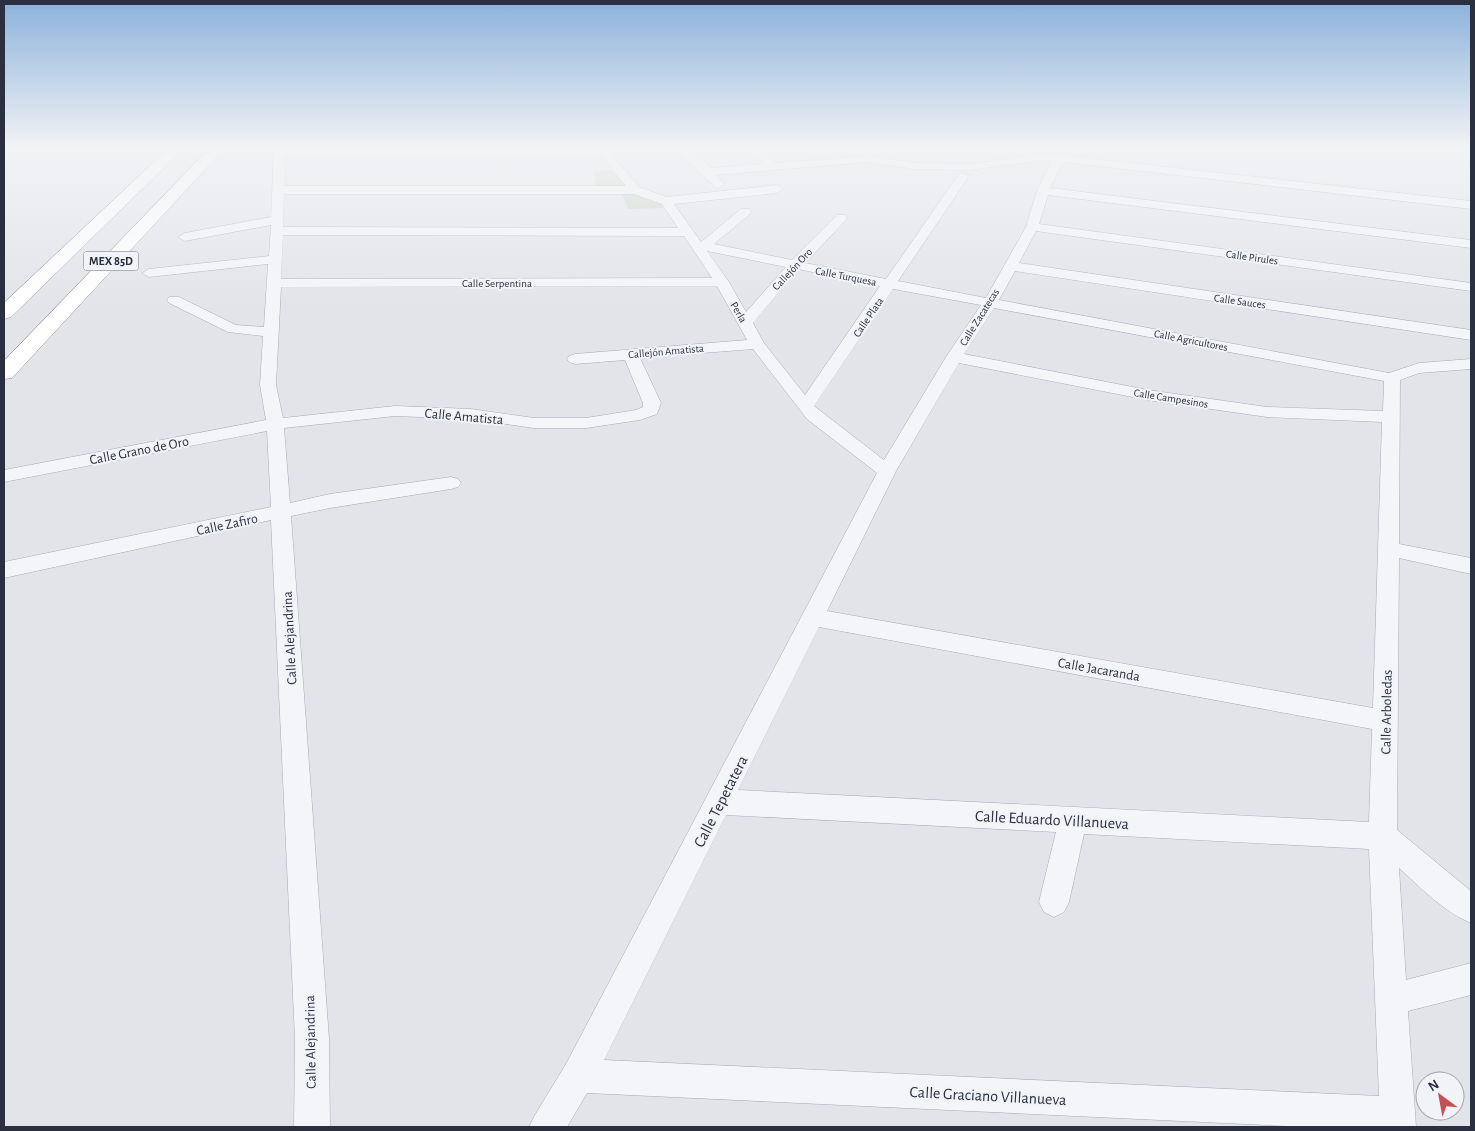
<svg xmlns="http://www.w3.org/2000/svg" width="1475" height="1131" font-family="'Alegreya Sans',sans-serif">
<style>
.green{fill:#c6d3c3}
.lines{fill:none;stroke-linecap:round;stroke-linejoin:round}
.minor-casing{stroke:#a7aab3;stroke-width:1}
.motorway-casing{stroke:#8a909f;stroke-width:1}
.minor{fill:#f4f5f8;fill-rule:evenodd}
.motorway{fill:#fff;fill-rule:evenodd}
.labels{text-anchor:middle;stroke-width:4;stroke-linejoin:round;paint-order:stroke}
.far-street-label{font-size:11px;fill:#2b3040;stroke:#f1f3f7}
.shield{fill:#f1f3f7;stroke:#666a77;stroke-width:1}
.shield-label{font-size:12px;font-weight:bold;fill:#2b3040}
.street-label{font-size:14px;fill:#2b3040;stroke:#f1f3f7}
.near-street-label{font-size:16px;fill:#2b3040;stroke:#f1f3f7}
</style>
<rect width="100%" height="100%" fill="#e2e4e9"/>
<!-- green -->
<path class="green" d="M615 170 632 189H595V171Z
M621 191 653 196 667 208 628 209Z"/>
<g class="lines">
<defs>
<path id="minor" d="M274 149H607L639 187 667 197 777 185 783 189 777 193 674 204 701 242 741 209H749L751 212 749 215 714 244 792 260 837 215H845L847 218 845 221 805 263 886 279 959 174 963 173 969 176 898 281 986 298 1026 227 1037 191 1052 161 1043 160 970 170 915 169 869 162 716 175 724 184 718 188C714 187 680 154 676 149H688L711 168 764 164 749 149H761L776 163 869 156 915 163 970 164 1043 154 1059 155 1471 201V209L1063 162 1050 188 1471 240V248L1048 195 1039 224 1471 283V291L1036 231 1019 263 1471 330V340L1015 271 999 300 1389 373 1419 363 1471 359V369L1419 373 1400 380 1399 544 1471 558V574L1399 558 1397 830 1471 891V923C1443 911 1421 888 1399 868L1406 980 1471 963V995L1408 1011 1416 1127H1308L587 1093 567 1127H529L535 1115 566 1064 877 473 807 419 753 349 640 358 661 403 657 414 640 420 586 428H534L471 419 395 416 284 428 290 503 330 494 451 477 458 479 461 483 458 487 451 489 330 508 291 516 329 1039 330 1127H294L295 1039 271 520 4 578V562L271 507 267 431 4 482V470L266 420 260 385 263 336 228 332 169 303 167 300 169 297H179L236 325 264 327 268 264 149 277 142 273 149 269 269 256 271 225 185 241 178 237 185 233 271 217ZM284 157H602L626 186H284ZM284 194H634L662 204 678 228 283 227ZM283 235 684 236 712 278 281 279ZM707 251 786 267 746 312 729 282ZM798 269 880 286 805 395 764 343 753 323ZM717 286 747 340 575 354 569 356 567 359 569 362 575 364 625 360 643 403V407L636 410 586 418H534L471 409 395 406 283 418 276 385 281 287ZM893 289 981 305 946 357 884 460 814 406ZM994 308 1384 381 1383 411 1267 407 1148 390 964 354ZM959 363 1148 400 1267 417 1382 422 1373 708 827 611 896 471ZM819 627 1372 729 1369 822 738 790ZM726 815 1056 832 1039 902 1044 912 1054 917 1064 912 1069 902 1084 834 1369 849 1379 1096 604 1060Z"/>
<path id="motorway" d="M168 149H183L11 317 4 319V303Z
M209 149H224L12 378 4 379V361Z"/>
</defs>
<!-- minor casing -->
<use href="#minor" class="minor-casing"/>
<!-- motorway casing -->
<use href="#motorway" class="motorway-casing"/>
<!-- minor -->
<use href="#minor" class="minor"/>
<!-- motorway -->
<use href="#motorway" class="motorway"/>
</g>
<!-- sky -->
<linearGradient id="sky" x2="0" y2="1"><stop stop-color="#8bb2db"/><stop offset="0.48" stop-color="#f2f3f5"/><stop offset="1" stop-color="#f2f3f5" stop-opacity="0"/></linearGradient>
<rect width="1475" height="308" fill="url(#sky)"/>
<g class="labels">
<!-- far-street labels -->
<g class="far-street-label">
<text transform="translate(1252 257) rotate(8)" y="4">Calle Pirules</text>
<text transform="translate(792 269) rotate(-47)" y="4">Callejón Oro</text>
<text transform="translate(846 276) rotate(11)" y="4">Calle Turquesa</text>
<text x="497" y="287">Calle Serpentina</text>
<text transform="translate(1240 301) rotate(8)" y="4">Calle Sauces</text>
<text transform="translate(739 312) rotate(60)" y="4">Perla</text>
<text transform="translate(868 317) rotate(-56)" y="4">Calle Plata</text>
<text transform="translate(979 317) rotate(-58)" y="4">Calle Zacatecas</text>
<text transform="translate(1191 340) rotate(11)" y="4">Calle Agricultores</text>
<text transform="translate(666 351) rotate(-5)" y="4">Callejón Amatista</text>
<text transform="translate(1171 398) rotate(9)" y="4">Calle Campesinos</text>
</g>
<!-- shield labels -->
<rect class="shield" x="83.5" y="251.5" width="55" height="19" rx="4"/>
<g class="shield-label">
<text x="111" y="265">MEX 85D</text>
</g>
<!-- street labels -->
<g class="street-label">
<text transform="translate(464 416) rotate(5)" y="5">Calle Amatista</text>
<text transform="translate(139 450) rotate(-11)" y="5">Calle Grano de Oro</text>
<text transform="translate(227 524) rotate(-12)" y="5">Calle Zafiro</text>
<text transform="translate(289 638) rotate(-93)" y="5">Calle Alejandrina</text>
<text transform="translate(1099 669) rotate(10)" y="5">Calle Jacaranda</text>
<text transform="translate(1386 712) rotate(-89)" y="5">Calle Arboledas</text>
<text transform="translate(310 1042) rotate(-91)" y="5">Calle Alejandrina</text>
</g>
<!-- near-street labels -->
<g class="near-street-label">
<text transform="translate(720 801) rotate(-63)" y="6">Calle Tepetatera</text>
<text transform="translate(1052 819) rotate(3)" y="6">Calle Eduardo Villanueva</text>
<text transform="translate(988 1095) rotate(3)" y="6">Calle Graciano Villanueva</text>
</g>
</g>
<!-- border -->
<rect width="1475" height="1131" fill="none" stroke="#2b3040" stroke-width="10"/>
<!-- north arrow -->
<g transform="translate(1440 1096) rotate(328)"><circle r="24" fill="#f1f3f7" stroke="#a2a5ae"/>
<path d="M0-4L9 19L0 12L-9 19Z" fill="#c64f55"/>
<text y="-8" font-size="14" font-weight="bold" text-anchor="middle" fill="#2b3040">N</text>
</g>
</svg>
